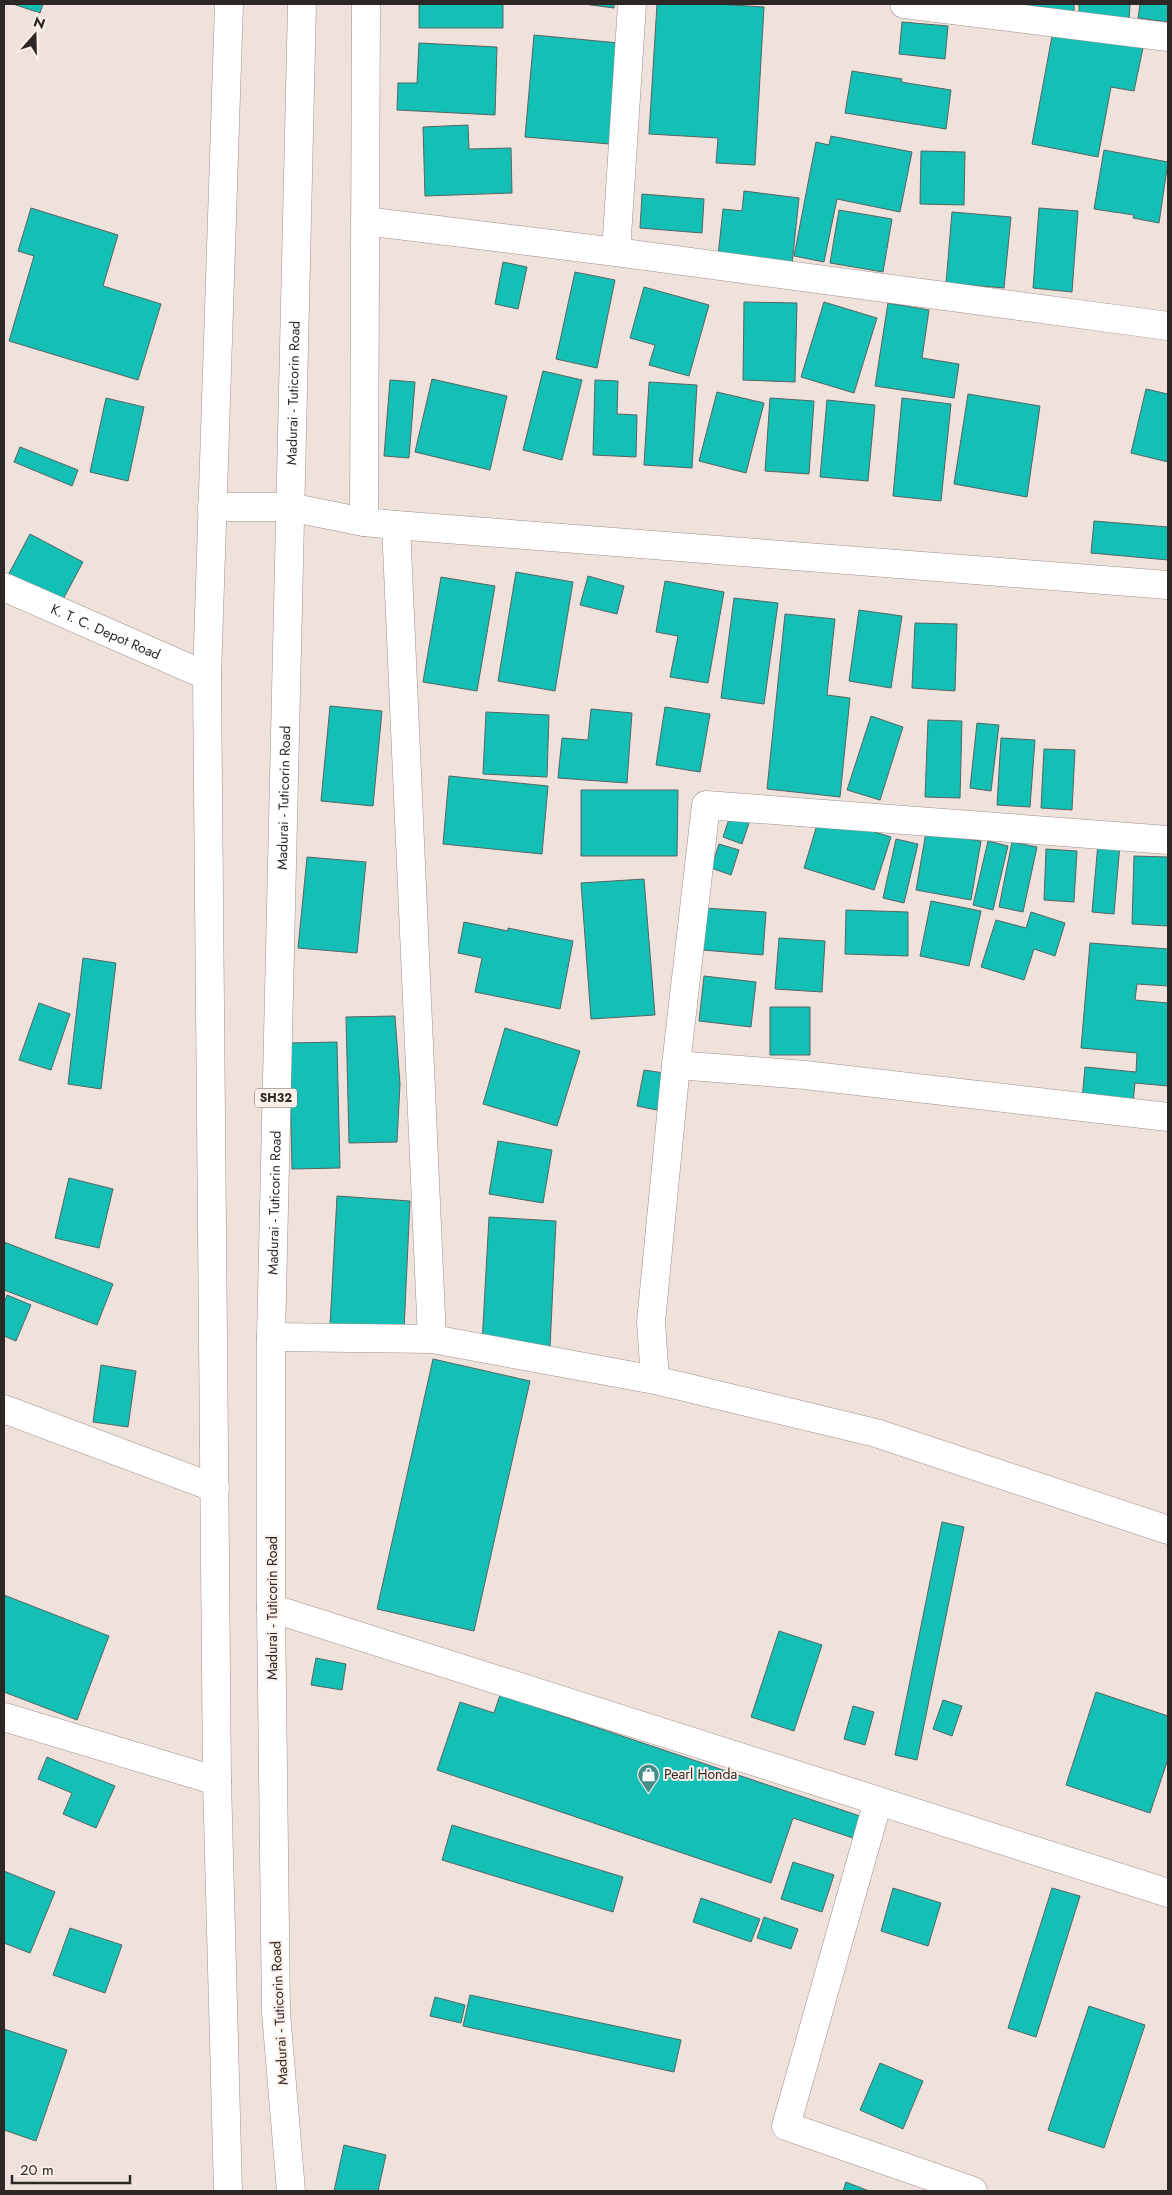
<svg xmlns="http://www.w3.org/2000/svg" width="1172" height="2195" font-family="Jost,sans-serif">
<style>
.building{fill:#14bfb6;stroke:#566462}
.lines{fill:none;stroke-linecap:round;stroke-linejoin:round}
.minor-casing{stroke:#9d918b;stroke-width:29}
.primary-casing{stroke:#9d918b;stroke-width:29}
.minor{stroke:#fff;stroke-width:28}
.primary{stroke:#fff;stroke-width:28}
.labels{text-anchor:middle;stroke-width:4;stroke-linejoin:round;paint-order:stroke}
.shield{fill:#fdefe9;stroke:#6b6460;stroke-width:1}
.shield-label{font-size:12px;font-weight:bold;fill:#2d2825}
.street-label{font-size:14px;fill:#2d2825;stroke:#fdefe9}
.poi-label{font-size:14px;fill:#2d2825;stroke:#fdefe9;text-anchor:start}
</style>
<rect width="100%" height="100%" fill="#efe2dc"/>
<!-- building -->
<path class="building" d="M13 4H43L40 13Z
M419 4H503V28H419Z
M584 4H614V8Z
M657 4H716L764 7 755 165 716 163 718 138 649 134Z
M1004 4H1074V13Z
M1079 4H1130L1129 21 1079 19Z
M1140 4H1168V22L1138 18Z
M902 22 948 26 945 59 899 54Z
M1053 31 1143 48 1134 91 1111 87 1098 157 1032 144Z
M534 35 619 43 610 144 525 137Z
M419 43 497 47 495 115 397 110 398 83H417Z
M852 71 902 79 901 82 951 90 946 129 845 113Z
M468 125 469 149 511 148 512 193 425 196 423 127Z
M831 136 912 152 900 212 837 199 824 262 794 256 816 142 829 145Z
M1104 150 1168 162 1159 223 1133 218 1134 215 1094 209Z
M921 151 965 152 964 205 920 204Z
M744 191 799 198 792 264 718 256 723 209 742 211Z
M642 194 704 199 702 233 640 228Z
M31 208 118 235 103 286 161 304 138 380 9 341 34 256 18 251Z
M1039 208 1078 211 1072 292 1033 288Z
M839 210 892 219 883 272 830 263Z
M952 212 1011 217 1004 288 946 283Z
M503 262 527 267 518 309 495 304Z
M575 272 615 280 597 368 556 359Z
M644 287 709 305 689 376 649 365 655 345 630 338Z
M744 302 797 303 795 382 743 380Z
M824 302 877 318 854 393 801 377Z
M888 303 929 310 922 358 959 364 954 398 875 386Z
M543 371 582 380 562 460 523 450Z
M432 379 507 396 490 470 415 452Z
M390 380 415 382 409 458 384 456Z
M595 380 618 381 617 414 637 415 636 457 593 455Z
M649 382 697 385 692 468 644 465Z
M1146 389 1168 394V462L1131 453Z
M717 392 764 403 746 473 699 461Z
M968 394 1040 406 1027 497 954 484Z
M106 398 144 407 128 481 90 472Z
M770 398 814 401 809 474 765 471Z
M902 398 951 404 941 501 893 496Z
M827 400 875 405 868 481 820 477Z
M20 447 78 470 72 486 14 462Z
M1094 521 1168 527V560L1091 553Z
M30 534 83 562 59 607 6 579Z
M516 572 573 582 555 691 498 681Z
M588 576 624 586 617 614 580 605Z
M441 577 495 586 477 691 423 682Z
M665 581 724 592 708 683 670 677 678 636 656 632Z
M734 598 778 603 764 704 721 698Z
M859 610 902 616 891 688 849 681Z
M785 614 835 619 827 695 850 698 840 797 767 789Z
M915 623 957 624 955 691 912 688Z
M330 706 382 711 373 806 321 801Z
M665 707 710 714 700 772 656 765Z
M591 709 632 713 627 783 558 778 562 738 588 740Z
M486 712 549 715 547 777 483 774Z
M871 716 903 727 880 800 847 790Z
M928 720 962 721 960 798 925 797Z
M977 723 999 725 991 791 970 788Z
M1001 738 1035 740 1030 807 997 805Z
M1044 749 1075 750 1072 810 1041 808Z
M449 776 548 786 542 854 443 844Z
M581 790H678L677 856H581Z
M731 813 750 820 742 844 723 837Z
M820 815 891 837 874 890 804 868Z
M926 832 981 841 971 900 916 890Z
M896 839 918 844 904 903 883 898Z
M988 841 1008 846 993 910 973 905Z
M1012 842 1037 847 1023 912 999 907Z
M1098 843 1120 844 1114 914 1092 912Z
M719 844 739 850 731 875 711 868Z
M1046 849 1077 851 1074 902 1044 900Z
M1134 856 1168 857V926L1132 924Z
M307 857 366 862 357 953 298 948Z
M644 879 655 1015 591 1019 581 883Z
M931 901 981 911 969 966 920 956Z
M704 908 766 912 763 955 702 950Z
M846 910 908 912V956L845 954Z
M1031 912 1065 923 1055 956 1034 949 1024 980 981 967 996 920 1026 928Z
M464 922 508 931V928L573 941 560 1009 475 992 482 958 458 953Z
M779 938 825 941 822 992 775 989Z
M1090 943 1168 949V986L1137 984 1135 1000 1168 1003V1086L1135 1083 1133 1104 1082 1100 1085 1067 1136 1072 1137 1053 1081 1048Z
M83 958 116 963 101 1089 68 1084Z
M704 976 756 982 751 1027 699 1021Z
M39 1003 70 1014 51 1070 19 1060Z
M770 1007H810V1055H770Z
M395 1016 400 1084 397 1142 349 1143 346 1017Z
M505 1028 580 1051 557 1126 483 1104Z
M337 1042 340 1168 292 1169 289 1043Z
M644 1070 664 1073 657 1110 637 1106Z
M498 1141 552 1150 543 1203 489 1194Z
M69 1178 113 1189 99 1248 55 1238Z
M337 1196 410 1201 404 1330 330 1326Z
M489 1217 556 1221 550 1348 482 1344Z
M4 1242 113 1284 97 1325 4 1290Z
M7 1295 31 1305 16 1341 4 1336V1303Z
M433 1359 530 1381 474 1631 377 1609Z
M101 1365 136 1371 128 1427 93 1422Z
M942 1522 964 1527 917 1760 895 1755Z
M4 1595 109 1636 77 1720 4 1692Z
M779 1631 822 1645 794 1731 751 1717Z
M316 1658 346 1664 342 1690 311 1685Z
M1096 1692 1168 1716V1759L1150 1813 1066 1785Z
M500 1695 860 1816 853 1838 793 1818 771 1883 437 1770 460 1702 494 1713Z
M943 1700 962 1706 952 1736 933 1729Z
M853 1706 874 1712 865 1745 844 1739Z
M47 1757 115 1786 96 1828 63 1814 72 1793 38 1779Z
M452 1825 623 1877 613 1912 442 1860Z
M793 1862 834 1875 822 1912 781 1899Z
M4 1871 55 1892 30 1953 4 1943Z
M893 1888 941 1903 928 1946 881 1931Z
M1052 1888 1080 1896 1036 2037 1008 2028Z
M701 1898 760 1919 751 1942 693 1922Z
M764 1917 798 1929 791 1949 757 1938Z
M70 1928 122 1945 105 1993 53 1975Z
M470 1995 681 2040 674 2072 463 2026Z
M435 1997 465 2005 461 2023 430 2016Z
M1089 2006 1145 2025 1104 2148 1048 2130Z
M4 2029 67 2050 36 2141 4 2130Z
M880 2063 923 2081 903 2129 860 2110Z
M344 2145 386 2155 378 2191H334Z
M846 2182 869 2191H843Z"/>
<g class="lines">
<defs>
<g id="minor">
<path d="M904 4 1168 37"/>
<path d="M365 221 616 252 1168 326"/>
<path d="M616 252 632 4"/>
<path d="M212 507H289L364 522 396 525 1168 585"/>
<path d="M364 522 366 4"/>
<path d="M396 525 432 1339"/>
<path id="s1" d="M4 587 207 676"/>
<path d="M676 1065 805 1075 1168 1117"/>
<path d="M271 1337 432 1339 655 1380 876 1433 1168 1530"/>
<path d="M655 1380 651 1322 676 1065 706 805 1168 840"/>
<path d="M4 1409 215 1488"/>
<path d="M271 1608 1168 1893"/>
<path d="M4 1717 217 1781"/>
<path d="M878 1801 786 2126 973 2191"/>
</g>
<g id="primary">
<path d="M228 2191 217 1781 207 676 229 4"/>
<path id="s2" d="M291 2191 276 2013 271 1608V1337L302 4"/>
</g>
</defs>
<!-- minor casing -->
<use href="#minor" class="minor-casing"/>
<!-- primary casing -->
<use href="#primary" class="primary-casing"/>
<!-- minor -->
<use href="#minor" class="minor"/>
<!-- primary -->
<use href="#primary" class="primary"/>
</g>
<!-- icons -->
<defs>
<symbol id="shop-pin" viewBox="-11 -11 22 30"><path d="M0 17L-7.5 6A9.5 9.5 0 1 1 7.5 6Z" fill="#468d87" stroke="#fdefe9"/><path d="M-5-2.5h2.3a2.7 3.5 0 0 1 5.4 0H5L5.5 6h-11ZM-1.5-2.5h3a1.5 2.3 0 0 0-3 0Z" fill="#fff"/></symbol>
</defs>
<g fill-rule="evenodd">
<use href="#shop-pin" x="636" y="1762" width="25" height="34"/>
</g>
<g class="labels">
<!-- shield labels -->
<rect class="shield" x="255" y="1088.5" width="42" height="19" rx="4"/>
<g class="shield-label">
<text x="276" y="1102">SH32</text>
</g>
<!-- street labels -->
<g class="street-label">
<text dy="5" stroke="none"><textPath href="#s2" startOffset="1799">Madurai - Tuticorin Road</textPath></text>
<text dy="5" stroke="none"><textPath href="#s1" startOffset="111">K. T. C. Depot Road</textPath></text>
<text dy="5" stroke="none"><textPath href="#s2" startOffset="1394">Madurai - Tuticorin Road</textPath></text>
<text dy="5" stroke="none"><textPath href="#s2" startOffset="989">Madurai - Tuticorin Road</textPath></text>
<text transform="translate(272 1608) rotate(-90)" y="5">Madurai - Tuticorin Road</text>
<text transform="translate(279 2013) rotate(-93)" y="5">Madurai - Tuticorin Road</text>
</g>
<!-- poi labels -->
<g class="poi-label">
<text x="664" y="1779">Pearl Honda</text>
</g>
</g>
<!-- border -->
<rect width="1172" height="2195" fill="none" stroke="#2d2825" stroke-width="10"/>
<!-- north arrow -->
<g transform="translate(35 35) rotate(20)" stroke="#fdefe9" stroke-width="4" paint-order="stroke">
<path d="M0-4L9 19L0 12L-9 19Z" fill="#2d2825"/>
<text y="-8" font-size="14" font-weight="bold" text-anchor="middle" fill="#2d2825">N</text>
</g>
<!-- scale -->
<path d="M12 2175v8h118v-8" fill="none" stroke="#2d2825" stroke-width="2.5"/>
<text x="20" y="2175" font-size="15" fill="#2d2825" stroke="#fdefe9" stroke-width="4" paint-order="stroke">20 m</text>
</svg>
